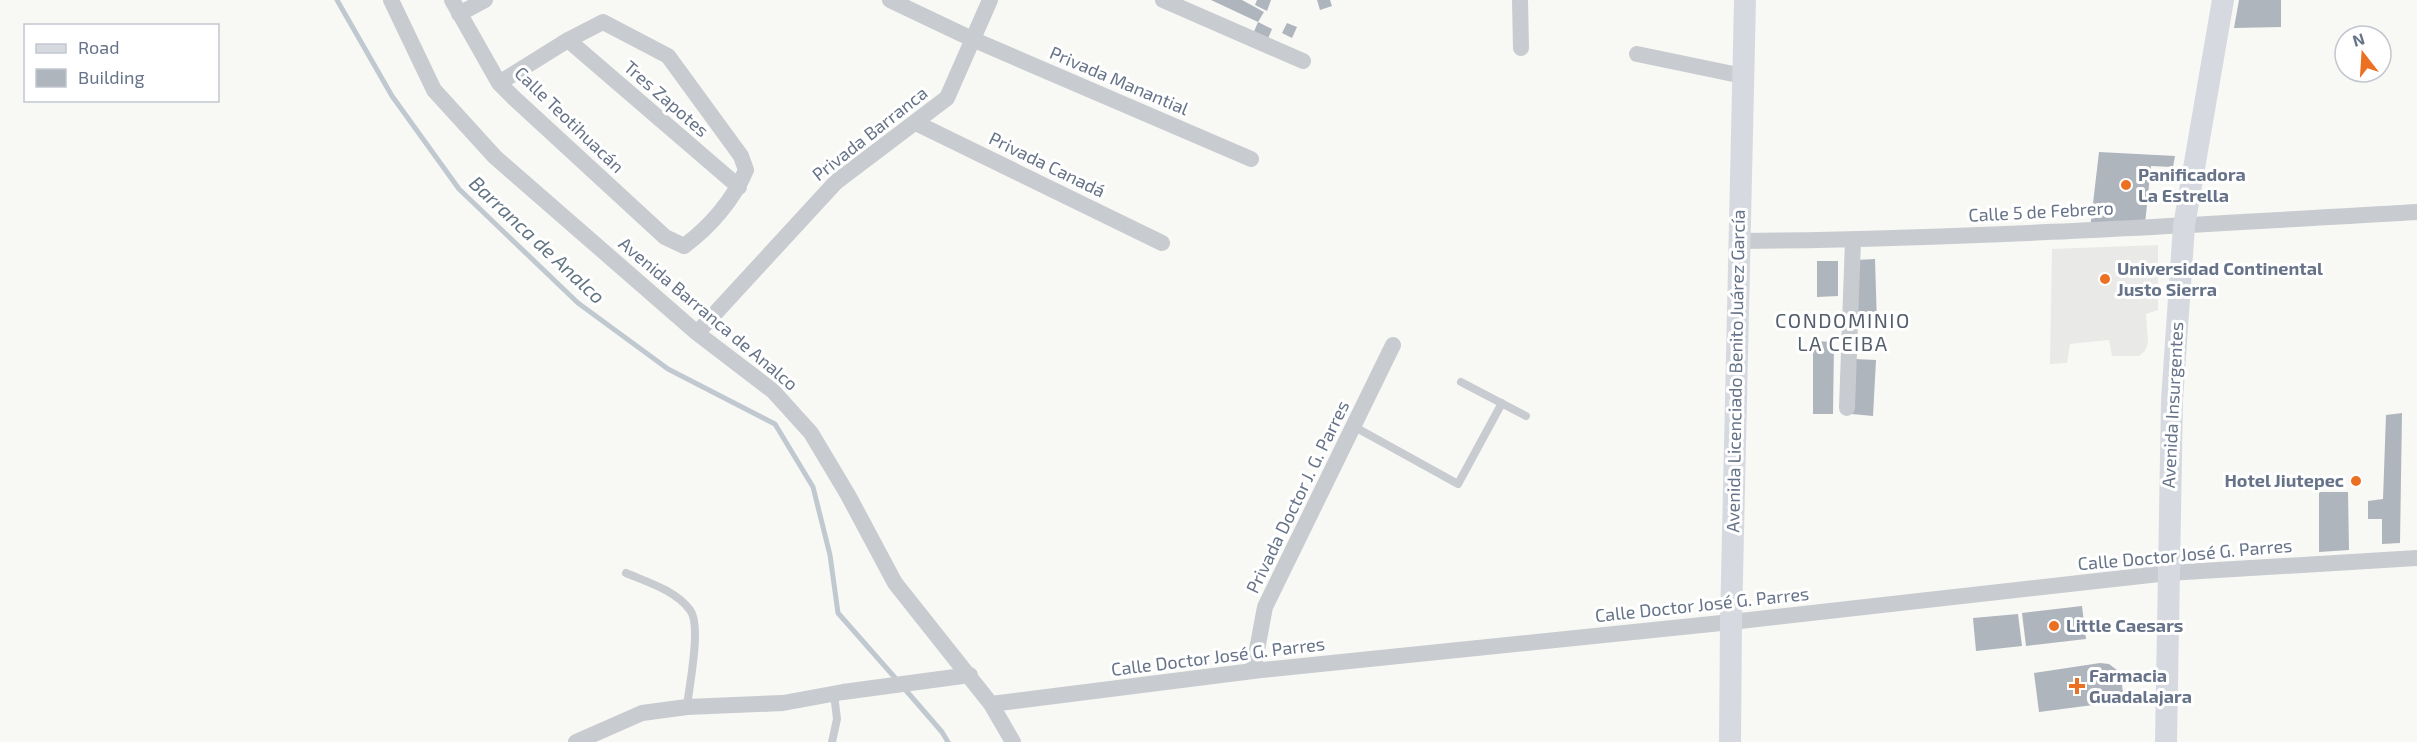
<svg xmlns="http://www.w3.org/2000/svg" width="2417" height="742" font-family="'Exo 2',sans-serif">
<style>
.built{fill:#e9e9e8}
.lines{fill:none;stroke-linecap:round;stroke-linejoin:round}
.stream{stroke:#c0c9cf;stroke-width:5}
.building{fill:#afb5bd}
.service{stroke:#c8cbcf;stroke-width:8}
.minor{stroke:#c8cbcf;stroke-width:16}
.secondary{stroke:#d6dae0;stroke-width:22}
.poi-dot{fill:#ec7022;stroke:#fff;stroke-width:2}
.labels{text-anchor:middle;stroke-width:6;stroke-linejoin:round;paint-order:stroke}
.street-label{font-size:18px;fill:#667388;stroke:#fff}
.poi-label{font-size:18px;font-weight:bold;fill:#667388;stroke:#fff;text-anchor:start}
.water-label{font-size:20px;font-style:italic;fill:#627583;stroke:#fff}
.neighbourhood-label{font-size:20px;letter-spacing:1.5px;fill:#545e6d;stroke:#fff}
</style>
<rect width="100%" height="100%" fill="#f8f8f5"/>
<!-- built -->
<path class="built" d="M2158 245V310L2146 314 2148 343 2145 351 2139 356H2112L2109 340 2070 344 2067 363 2050 364 2052 249Z"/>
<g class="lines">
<!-- stream -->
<path class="stream" d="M337 0 392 96 459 189 578 303 668 369 775 424 813 487 830 555 838 613 897 680
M903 687 942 732 948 742"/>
</g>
<!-- building -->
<path class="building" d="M1211 0H1242L1264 12 1258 22Z
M1257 0H1271L1267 11 1255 5Z
M1317 0H1330L1332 6 1320 10Z
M2239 0H2281V27L2234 28Z
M1258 22 1272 29 1267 41 1253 34Z
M1287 23 1297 27 1292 38 1282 33Z
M2099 152 2175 156 2173 167 2151 166 2145 224 2090 229Z
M1875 259 1877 324H1857L1856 260Z
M1817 261H1838V296L1817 297Z
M1813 341 1834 342 1833 414H1813Z
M1855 359 1876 360 1873 416 1852 414Z
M2402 413 2400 543 2382 544V519H2368V501L2383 499 2386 415Z
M2319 492H2348L2349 550 2319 552Z
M2082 606 2086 639 2026 646 2022 613Z
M2018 614 2022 646 1976 651 1973 618Z
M2100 663 2109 664 2117 670 2121 677 2124 701 2039 712 2034 673Z"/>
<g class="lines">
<!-- service -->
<path class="service" d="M1461 382 1526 416
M1353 426 1458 484 1502 403
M626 573C647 582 675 590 690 610 702 625 689 686 687 707
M832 742 837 719 834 694"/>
<!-- minor -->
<path class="minor" d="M391 0 434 90 495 157 697 333 773 391 811 433 848 495 895 583 991 704 1013 742
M452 0 499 83 514 98 665 237 684 246C710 227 734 199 746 170L741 156 668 56 603 22 568 40 499 83
M890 0 972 39 1251 159
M1163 0 1303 61
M1520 0 1521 48
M459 14 485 0
M568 40 739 187
M1637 54 1743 76
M916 123 1162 243
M1739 241C1965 239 2191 225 2417 212
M697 333 836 182 947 98 990 0
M1847 408 1853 240
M1253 671 1265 607 1393 345
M991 704 1253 671 1731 622 2168 573 2417 558
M576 742 642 713 687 707 783 703 843 692 970 675"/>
<!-- secondary -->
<path class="secondary" d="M1730 742 1731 622 1745 0
M2166 742 2172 400 2184 226 2223 0"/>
</g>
<!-- markers -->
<g class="poi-dot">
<circle cx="2126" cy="185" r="6"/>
<circle cx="2105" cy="279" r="6"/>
<circle cx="2356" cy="481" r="6"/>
<circle cx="2054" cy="626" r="6"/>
<path d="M2074 677h6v6h6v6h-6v6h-6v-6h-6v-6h6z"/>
</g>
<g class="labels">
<!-- street labels -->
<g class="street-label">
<text transform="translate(1119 81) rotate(23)" y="6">Privada Manantial</text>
<text transform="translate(666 99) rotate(41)" y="6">Tres Zapotes</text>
<text transform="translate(569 120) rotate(44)" y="6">Calle Teotihuacán</text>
<text transform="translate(870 134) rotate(-38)" y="6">Privada Barranca</text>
<text transform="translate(1047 165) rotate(26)" y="6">Privada Canadá</text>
<text transform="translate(2041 212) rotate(-3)" y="6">Calle 5 de Febrero</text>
<text transform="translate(708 314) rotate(40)" y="6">Avenida Barranca de Analco</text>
<text transform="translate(1736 371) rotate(-89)" y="6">Avenida Licenciado Benito Juárez García</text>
<text transform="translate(2173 405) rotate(-87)" y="6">Avenida Insurgentes</text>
<text transform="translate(1298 497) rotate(-64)" y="6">Privada Doctor J. G. Parres</text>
<text transform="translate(2185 555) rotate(-5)" y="6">Calle Doctor José G. Parres</text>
<text transform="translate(1702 605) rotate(-6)" y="6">Calle Doctor José G. Parres</text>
<text transform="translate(1218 657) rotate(-7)" y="6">Calle Doctor José G. Parres</text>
</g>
<!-- poi labels -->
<g class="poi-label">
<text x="2138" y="181">Panificadora<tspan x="2138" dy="21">La Estrella</tspan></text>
<text x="2117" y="275">Universidad Continental<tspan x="2117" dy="21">Justo Sierra</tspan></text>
<text x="2344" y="487" text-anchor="end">Hotel Jiutepec</text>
<text x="2066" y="632">Little Caesars</text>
<text x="2089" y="682">Farmacia<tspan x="2089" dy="21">Guadalajara</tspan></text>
</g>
<!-- water labels -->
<g class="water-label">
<text transform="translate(537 240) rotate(43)" y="7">Barranca de Analco</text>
</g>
<!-- neighbourhood labels -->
<g class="neighbourhood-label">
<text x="1843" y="328">CONDOMINIO<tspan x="1843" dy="23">LA CEIBA</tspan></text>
</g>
</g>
<!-- legend -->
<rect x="24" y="24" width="195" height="78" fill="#ffffff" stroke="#c2c7cf" stroke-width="1.5"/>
<rect x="36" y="44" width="30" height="9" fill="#d6dae0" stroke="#c2c7cf" stroke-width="1.5"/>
<text x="78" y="54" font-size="18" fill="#667388">Road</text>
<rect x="36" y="69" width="30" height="18" fill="#afb5bd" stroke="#c2c7cf" stroke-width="1.5"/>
<text x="78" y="84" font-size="18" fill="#667388">Building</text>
<!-- north arrow -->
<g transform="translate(2363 54) rotate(343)"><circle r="28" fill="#ffffff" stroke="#c2c7cf" stroke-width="1.5"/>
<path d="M0-4.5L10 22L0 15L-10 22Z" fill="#ec7022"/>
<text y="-9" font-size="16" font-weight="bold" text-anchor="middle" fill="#667388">N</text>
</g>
</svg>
